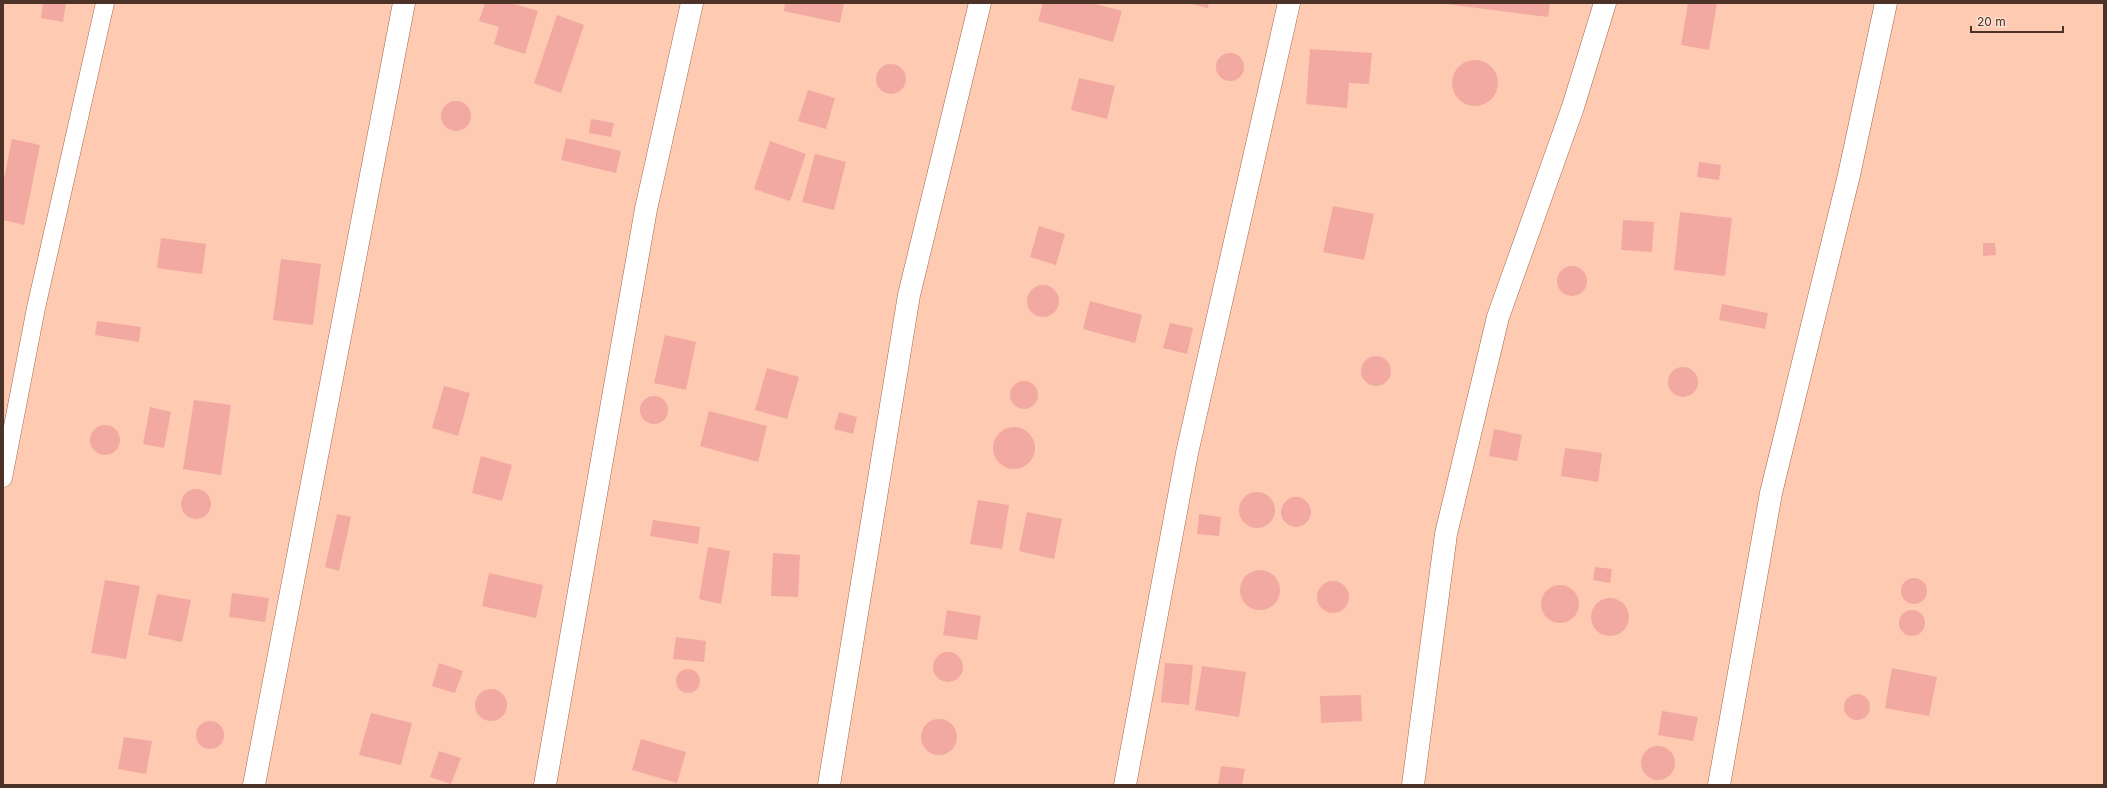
<svg xmlns="http://www.w3.org/2000/svg" width="2107" height="788" font-family="Inter,sans-serif">
<style>
.building{fill:#f1a9a1}
.lines{fill:none;stroke-linecap:round;stroke-linejoin:round}
.service-casing{stroke:#a0664a;stroke-width:19}
.minor-casing{stroke:#a0664a;stroke-width:23}
.service{stroke:#fff;stroke-width:18}
.minor{stroke:#fff;stroke-width:22}
</style>
<rect width="100%" height="100%" fill="#ffcab2"/>
<!-- building -->
<path class="building" d="M43 3H66L63 22 41 18Z
M485 3H511L538 11 525 54 494 44 499 27 479 21Z
M785 3H844L840 23 784 11Z
M1043 3H1092L1122 11 1113 42 1038 21Z
M1187 3H1209L1208 8Z
M1438 3H1550L1548 17Z
M1688 3H1717L1709 50 1681 45Z
M557 15 584 25 561 93 534 83Z
M1310 49 1372 53 1369 84 1349 83 1347 108 1306 104Z
M1216 67a14 14 0 1 1 28 0a14 14 0 1 1-28 0Z
M1452 83a23 23 0 1 1 46 0a23 23 0 1 1-46 0Z
M876 79a15 15 0 1 1 30 0a15 15 0 1 1-30 0Z
M1079 78 1115 86 1107 119 1071 110Z
M808 90 835 98 826 129 798 121Z
M441 116a15 15 0 1 1 30 0a15 15 0 1 1-30 0Z
M591 119 614 123 611 137 589 133Z
M566 138 621 151 616 173 561 160Z
M12 139 40 145 24 225 3 220V184Z
M770 141 806 154 790 201 754 189Z
M815 154 846 162 834 210 802 202Z
M1699 162 1721 165 1719 180 1697 177Z
M1333 206 1374 214 1364 260 1323 252Z
M1680 212 1732 218 1725 276 1674 270Z
M1623 220 1654 222 1652 252 1621 250Z
M1039 226 1065 234 1056 265 1030 257Z
M161 238 206 244 202 274 157 268Z
M1983 243H1995L1996 255 1983 256Z
M281 259 321 264 313 325 273 320Z
M1557 281a15 15 0 1 1 30 0a15 15 0 1 1-30 0Z
M1027 301a16 16 0 1 1 32 0a16 16 0 1 1-32 0Z
M1090 301 1142 315 1135 343 1083 329Z
M1722 304 1768 313 1765 329 1719 320Z
M97 321 141 327 139 342 95 335Z
M1170 323 1193 328 1187 354 1163 348Z
M665 335 696 342 686 390 654 383Z
M1361 371a15 15 0 1 1 30 0a15 15 0 1 1-30 0Z
M1668 382a15 15 0 1 1 30 0a15 15 0 1 1-30 0Z
M767 368 799 377 787 419 755 410Z
M1010 395a14 14 0 1 1 28 0a14 14 0 1 1-28 0Z
M444 386 470 393 458 436 432 428Z
M640 410a14 14 0 1 1 28 0a14 14 0 1 1-28 0Z
M194 400 231 405 221 475 183 469Z
M150 407 171 412 164 448 143 444Z
M709 411 767 426 758 462 700 446Z
M839 412 857 417 853 434 834 429Z
M90 440a15 15 0 1 1 30 0a15 15 0 1 1-30 0Z
M993 448a21 21 0 1 1 42 0a21 21 0 1 1-42 0Z
M1494 429 1522 435 1517 461 1489 456Z
M1565 448 1602 453 1598 482 1561 476Z
M481 456 512 465 502 501 472 493Z
M181 504a15 15 0 1 1 30 0a15 15 0 1 1-30 0Z
M1239 510a18 18 0 1 1 36 0a18 18 0 1 1-36 0Z
M1281 512a15 15 0 1 1 30 0a15 15 0 1 1-30 0Z
M978 500 1009 505 1002 549 970 544Z
M1027 512 1062 519 1054 559 1019 551Z
M337 514 351 517 339 571 325 567Z
M1199 514 1221 517 1219 536 1197 534Z
M653 520 700 527 698 544 650 536Z
M708 547 730 551 721 604 699 599Z
M773 553 800 555 798 597 771 596Z
M1595 567 1612 569 1610 583 1593 580Z
M1240 590a20 20 0 1 1 40 0a20 20 0 1 1-40 0Z
M489 573 543 585 536 618 482 606Z
M1901 591a13 13 0 1 1 26 0a13 13 0 1 1-26 0Z
M105 580 140 586 126 659 91 653Z
M1317 597a16 16 0 1 1 32 0a16 16 0 1 1-32 0Z
M1541 604a19 19 0 1 1 38 0a19 19 0 1 1-38 0Z
M232 593 269 598 265 622 229 617Z
M157 594 191 600 182 642 148 635Z
M1591 617a19 19 0 1 1 38 0a19 19 0 1 1-38 0Z
M947 610 981 616 977 640 943 635Z
M1899 623a13 13 0 1 1 26 0a13 13 0 1 1-26 0Z
M676 637 706 641 704 662 673 659Z
M933 667a15 15 0 1 1 30 0a15 15 0 1 1-30 0Z
M439 663 463 671 455 693 432 686Z
M1165 663 1193 665 1189 705 1161 702Z
M1202 666 1246 672 1239 717 1195 710Z
M1892 668 1937 677 1929 716 1885 708Z
M676 681a12 12 0 1 1 24 0a12 12 0 1 1-24 0Z
M475 705a16 16 0 1 1 32 0a16 16 0 1 1-32 0Z
M1844 707a13 13 0 1 1 26 0a13 13 0 1 1-26 0Z
M1361 695 1362 721 1321 723 1320 696Z
M1662 711 1698 717 1693 741 1658 735Z
M371 713 412 723 401 765 359 755Z
M921 737a18 18 0 1 1 36 0a18 18 0 1 1-36 0Z
M196 735a14 14 0 1 1 28 0a14 14 0 1 1-28 0Z
M124 737 152 741 146 774 118 769Z
M641 739 686 752 677 783 632 770Z
M1641 763a17 17 0 1 1 34 0a17 17 0 1 1-34 0Z
M439 751 461 758 451 784 430 777Z
M1221 766 1245 769 1242 785H1218Z"/>
<g class="lines">
<defs>
<path id="service" d="M3 478 36 308 105 3"/>
<path id="minor" d="M254 785 404 3
M545 785 646 209 692 3
M829 785 909 295 980 3
M1125 785 1187 453 1289 3
M1413 785 1446 534 1498 317 1573 107 1605 3
M1719 785 1771 493 1849 175 1886 3"/>
</defs>
<!-- service casing -->
<use href="#service" class="service-casing"/>
<!-- minor casing -->
<use href="#minor" class="minor-casing"/>
<!-- service -->
<use href="#service" class="service"/>
<!-- minor -->
<use href="#minor" class="minor"/>
</g>
<!-- border -->
<rect width="2107" height="788" fill="none" stroke="#4d3327" stroke-width="8"/>
<!-- scale -->
<path d="M1971 26v6h92v-6" fill="none" stroke="#4d3327" stroke-width="2"/>
<text x="1977" y="26" font-size="12" fill="#4d3327" stroke="#f9ded2" stroke-width="3" paint-order="stroke">20 m</text>
</svg>
